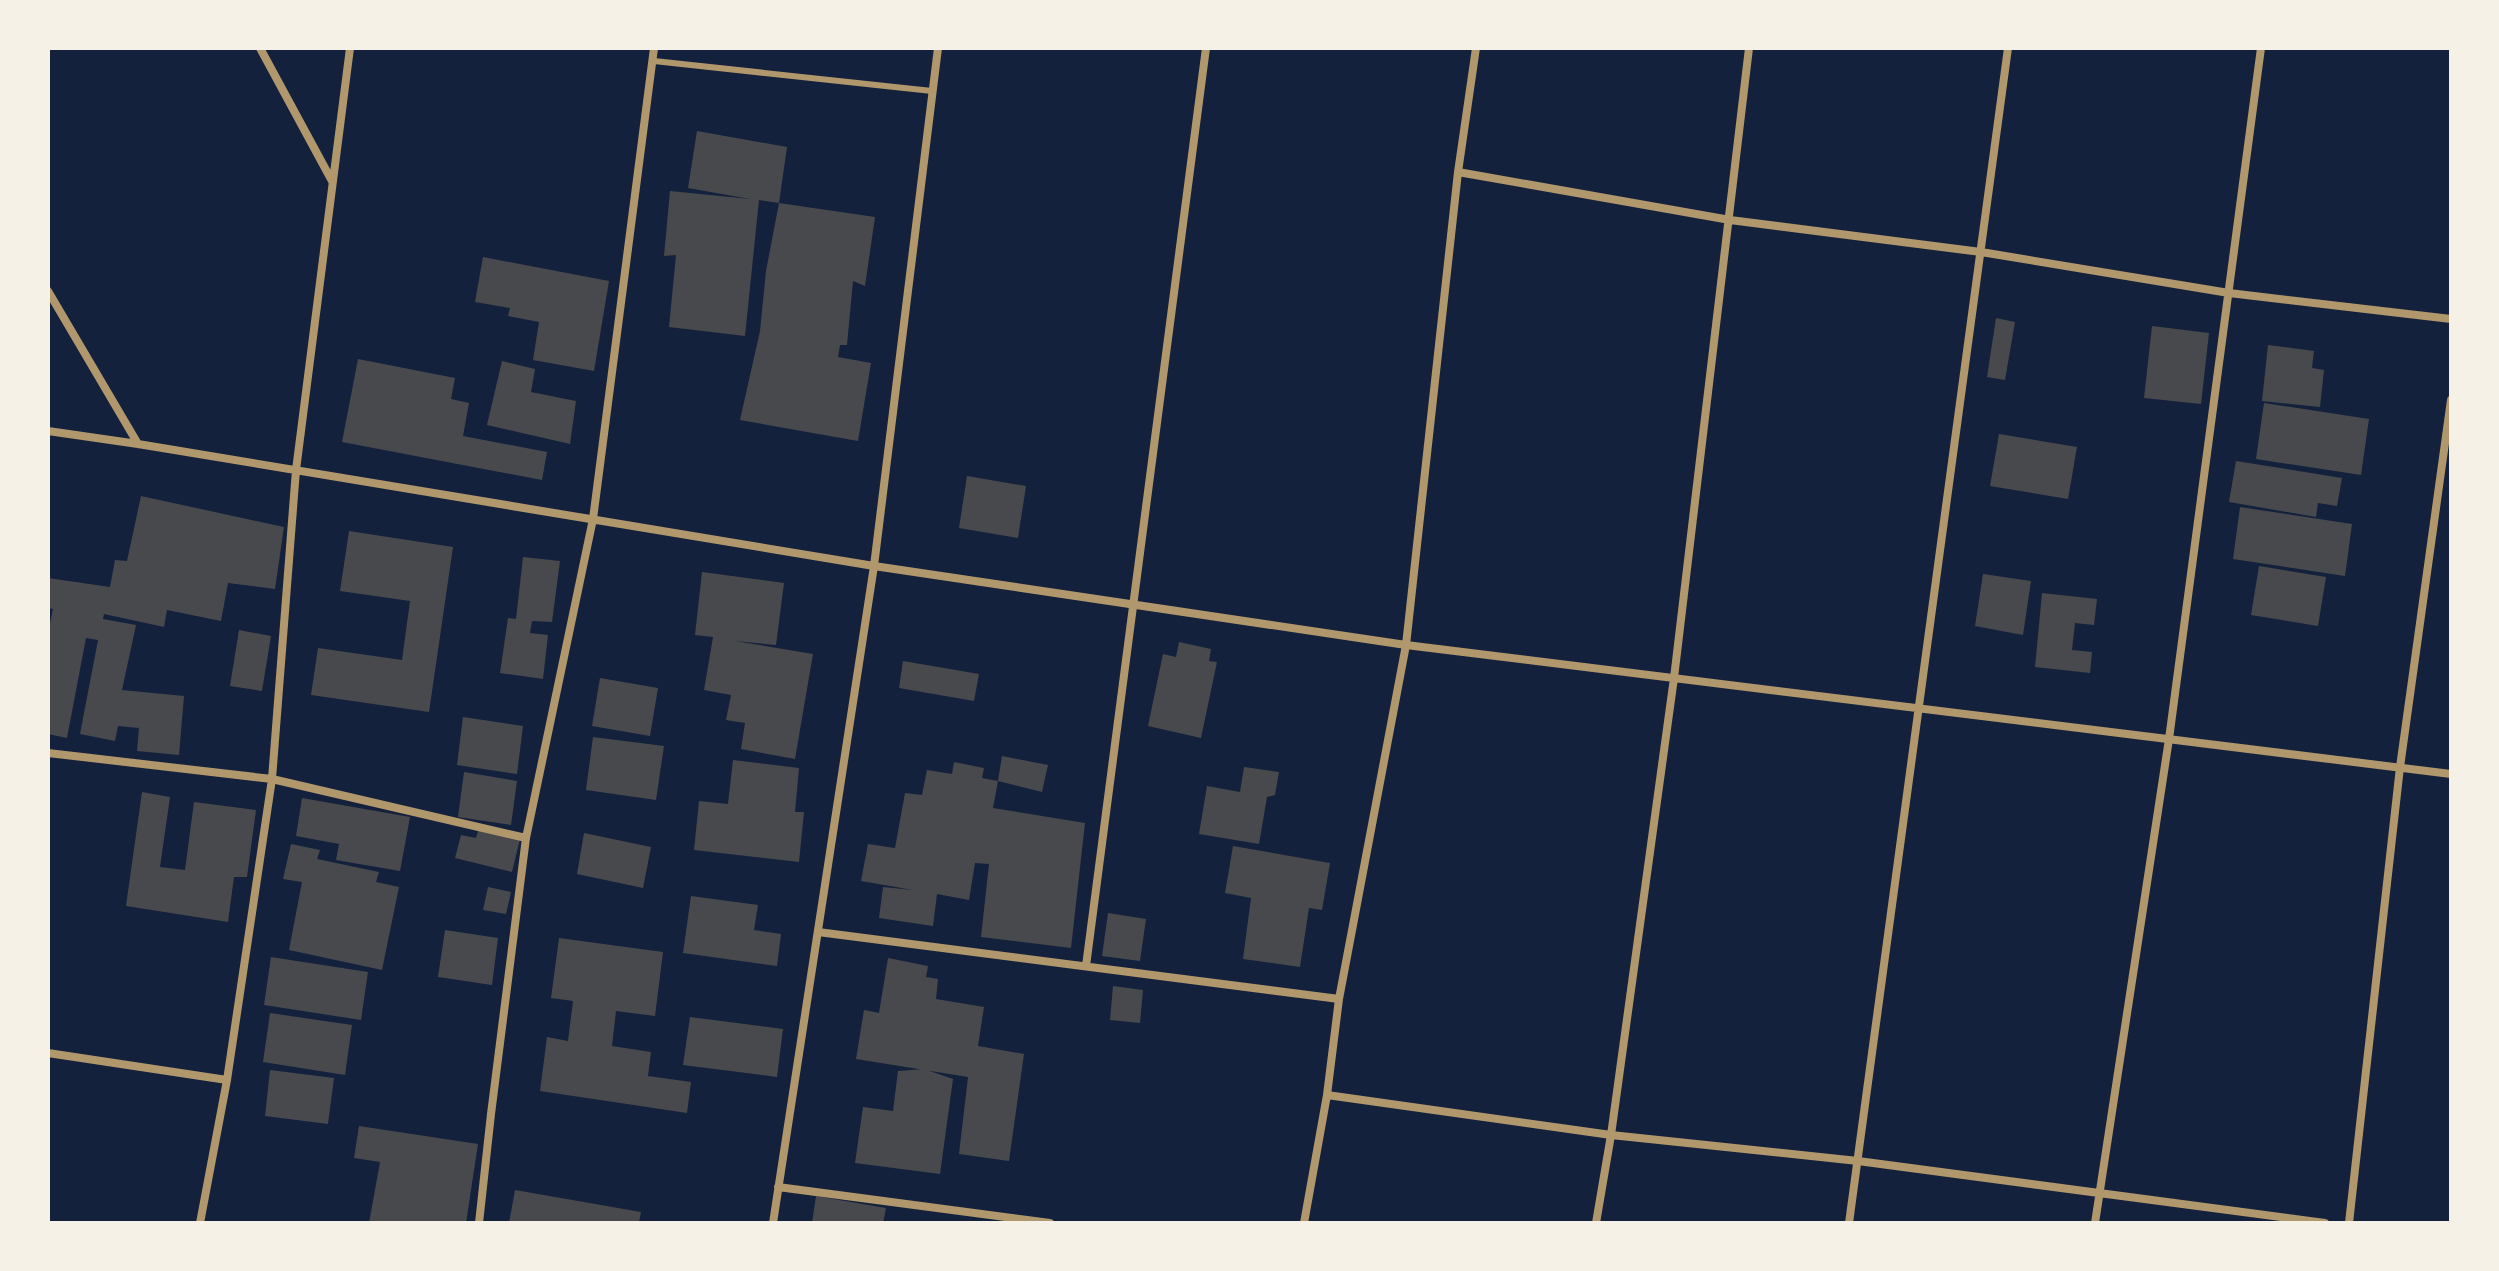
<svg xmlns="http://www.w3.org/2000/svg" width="2499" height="1271" font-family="Spectral,serif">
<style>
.building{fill:#48494c}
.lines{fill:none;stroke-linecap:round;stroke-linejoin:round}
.service{stroke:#b1986c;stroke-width:6}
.minor{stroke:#b1986c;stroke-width:8}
</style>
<rect width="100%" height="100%" fill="#14213d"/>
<!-- building -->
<path class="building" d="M697 131 787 147 779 203 759 200 745 336 669 327 676 255 664 256 670 191 750 199 688 188Z
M779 203 875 217 865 286 853 281 847 345H840L838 357 871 363 858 441 740 420 760 331 766 271Z
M483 257 609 281 594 371 533 360 539 322 508 316 510 308 475 302Z
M1996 318 2015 322 2005 380 1987 377Z
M2152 326 2209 333 2201 404 2144 398Z
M2268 345 2314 351 2312 368 2324 370 2320 407 2262 401Z
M358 359 455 378 451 399 469 403 463 436 547 452 542 480 342 442Z
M502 361 535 369 531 392 576 401 570 444 487 425Z
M2264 403 2369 419 2361 475 2256 459Z
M1999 434 2077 447 2068 499 1990 486Z
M2236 461 2342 478 2337 506 2318 503 2316 517 2229 502Z
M967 476 1026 486 1018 538 959 528Z
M141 496 284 527 275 589 228 583 221 621 167 610 164 627 104 614 103 619 136 625 122 690 184 696 179 755 137 751 139 728 118 726 115 741 80 734 98 640 86 638 67 738 48 734V633L53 609 48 608V578L110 587 115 560 127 561Z
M2240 507 2352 524 2345 576 2233 559Z
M349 531 453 547 429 712 311 695 318 648 402 660 410 601 340 591Z
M523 557 560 561 552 622 532 621 530 633 548 635 543 679 500 673 508 618 516 619Z
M2259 566 2326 577 2318 626 2251 615Z
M702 572 784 583 776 645 735 641 813 654 795 759 741 749 745 723 726 720 731 695 704 690 713 637 695 635Z
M1983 574 2031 581 2023 635 1975 626Z
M2042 593 2097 599 2094 625 2075 623 2072 650 2092 652 2090 673 2035 667Z
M239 630 271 636 262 691 230 686Z
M1179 642 1211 649 1209 661 1217 662 1201 738 1148 726 1163 654 1176 657Z
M903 661 979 674 974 701 899 688Z
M600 678 658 688 650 736 592 726Z
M463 717 523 726 517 774 457 765Z
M593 737 664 746 656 800 586 790Z
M1002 756 1048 765 1042 792 998 781 993 808 1085 823 1071 948 981 937 989 864 975 863 969 900 937 894 933 926 879 918 883 887 913 890 861 881 868 844 895 848 905 793 922 795 927 770 952 774 954 762 984 768 982 778 998 781Z
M733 760 799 768 795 812H804L799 862 694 850 699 801 728 804Z
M1244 767 1279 772 1275 795 1267 797 1259 844 1199 834 1207 786 1240 792Z
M464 772 517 781 511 825 458 817Z
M142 792 170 797 160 867 185 870 194 802 256 810 247 877H234L228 922 126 906Z
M302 798 410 817 400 871 336 860 339 844 296 836Z
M479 828 520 839 512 872 455 858 461 835 476 838Z
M584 833 651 847 643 888 577 874Z
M291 844 320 850 317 859 379 872 376 882 399 887 382 970 289 950 302 882 283 879Z
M1233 846 1330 863 1322 910 1309 908 1300 967 1243 959 1251 898 1225 893Z
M488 887 511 892 506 914 483 910Z
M691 896 758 905 754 930 781 934 777 966 683 953Z
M1108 913 1146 919 1140 961 1102 956Z
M445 930 498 938 492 985 438 977Z
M559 938 663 952 655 1016 616 1011 612 1046 651 1052 648 1076 691 1082 687 1113 540 1091 547 1037 568 1041 573 1001 551 998Z
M271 957 368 972 361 1020 264 1005Z
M888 958 928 966 926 977 938 979 936 999 984 1007 978 1046 1024 1054 1009 1161 959 1154 968 1077 856 1059 864 1010 879 1013Z
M1113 986 1143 990 1140 1023 1110 1020Z
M270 1013 352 1025 345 1075 263 1062Z
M690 1017 783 1029 777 1077 683 1065Z
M924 1069 953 1079 940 1174 855 1163 863 1107 893 1111 898 1071Z
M270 1070 334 1078 328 1124 265 1116Z
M359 1126 478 1144 466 1223H369L380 1162 354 1158Z
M515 1190 641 1212 639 1223H509Z
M816 1196 886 1208 883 1223H812Z"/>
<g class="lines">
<!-- service -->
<path class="service" d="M654 61 932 91"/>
<!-- minor -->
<path class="minor" d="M260 48 332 181
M1458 172 1730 220 1981 252 2229 293 2451 319
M48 291 138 444
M48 431 138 444 874 566 1406 645 2451 774
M48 753 272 779 526 838
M818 932 1339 999
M1086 966 1206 48
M48 1053 227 1080
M1327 1095 1611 1135 1858 1161 2325 1223
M778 1187 1050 1223
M200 1223 227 1080 272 779 296 470 350 48
M479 1223 491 1114 526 838 593 519 654 48
M773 1223 874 566 938 48
M1304 1223 1327 1095 1339 999 1406 645 1458 172 1476 48
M1596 1223 1611 1135 1674 678 1749 48
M1849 1223 2008 48
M2095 1223 2169 739 2261 48
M2349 1223 2400 767 2451 400"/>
</g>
<!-- border -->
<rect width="2499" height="1271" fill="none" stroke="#f6f1e7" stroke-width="100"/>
</svg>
